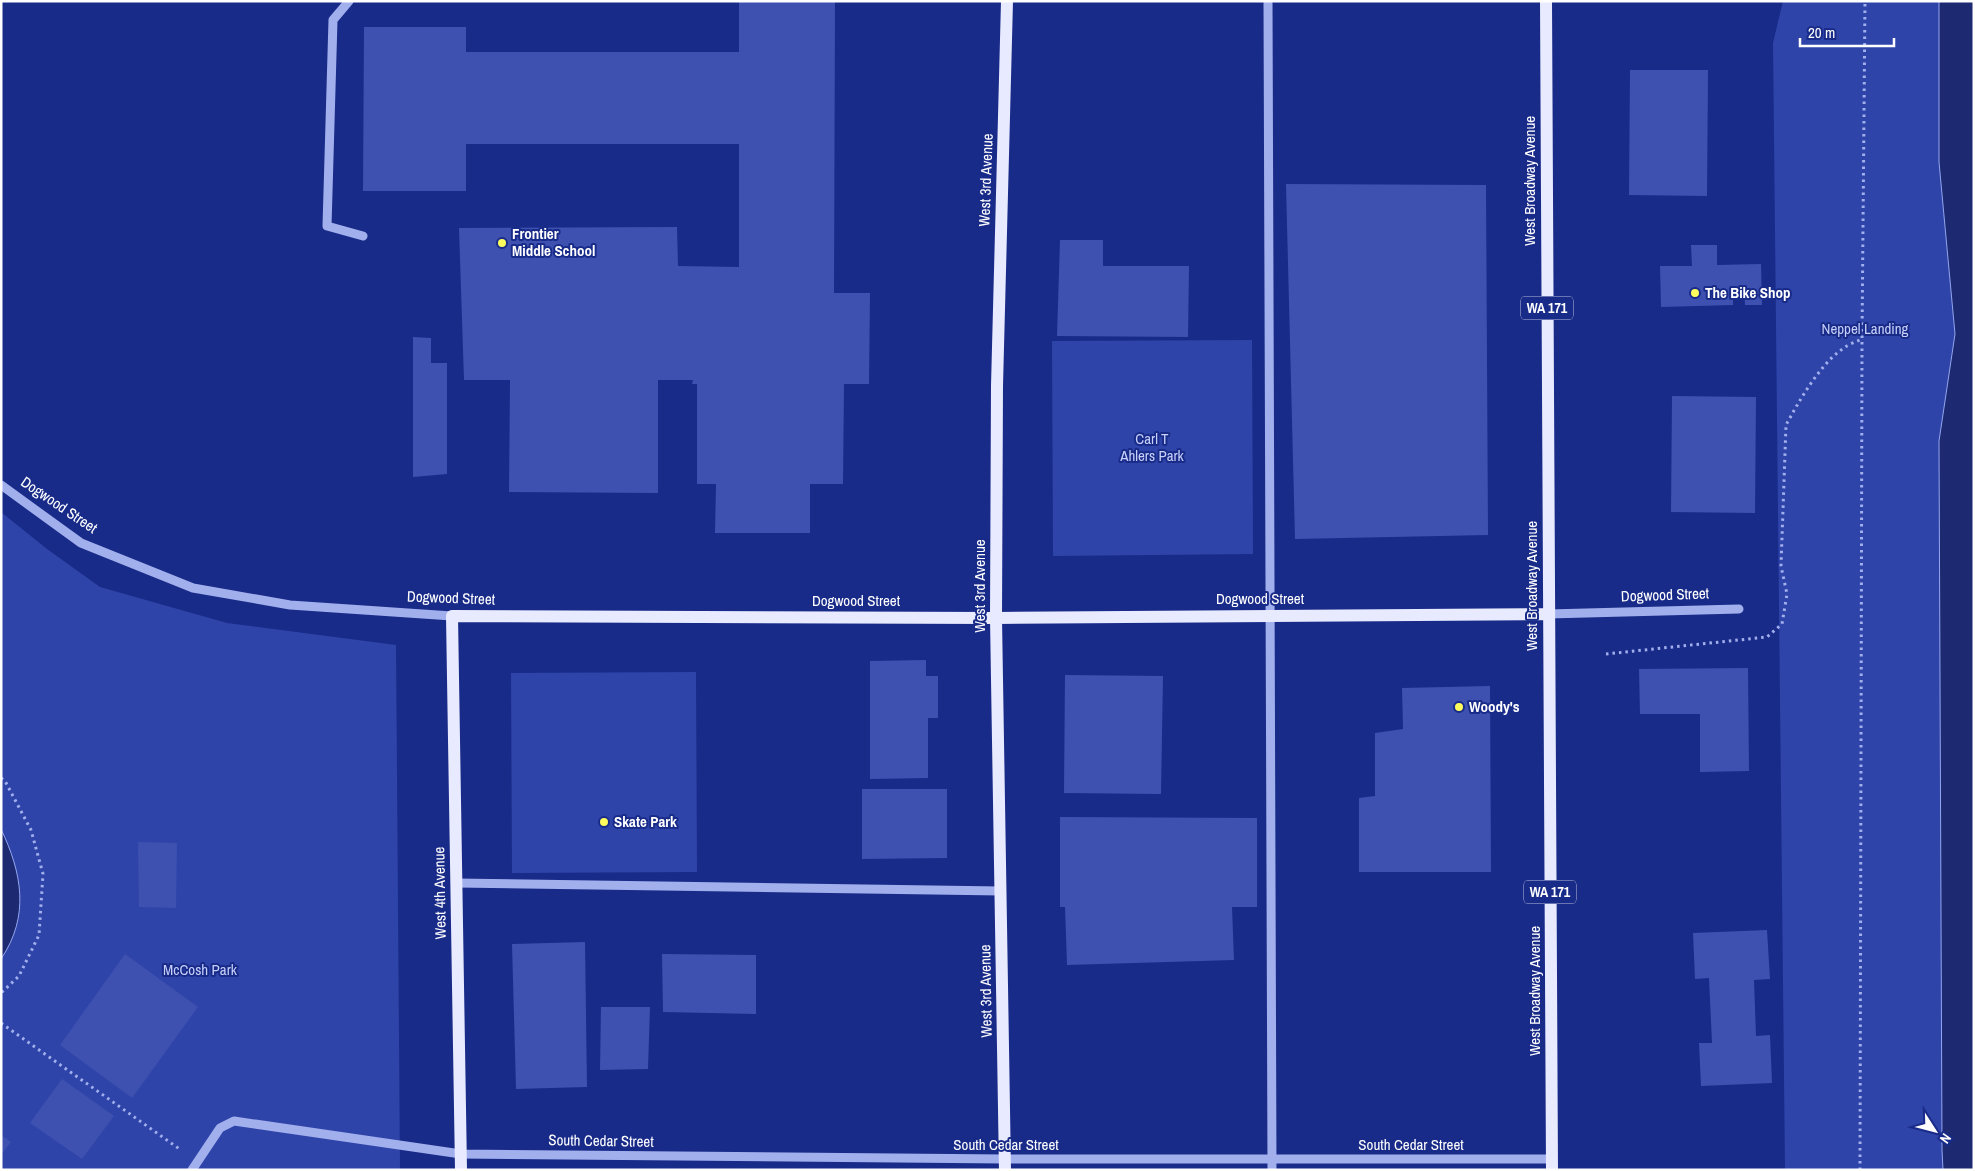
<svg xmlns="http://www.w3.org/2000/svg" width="1975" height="1171" font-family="'Archivo Narrow',sans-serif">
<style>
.green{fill:#2f44a9}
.water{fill:#1d2a71;stroke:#94a6ef}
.building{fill:#3e51b0}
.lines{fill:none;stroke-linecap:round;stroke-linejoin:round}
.path{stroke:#a2afed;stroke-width:3;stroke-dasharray:2.5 4;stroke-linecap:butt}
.minor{stroke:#a2afed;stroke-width:9}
.major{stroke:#e8eaff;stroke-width:12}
.poi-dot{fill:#fffd5e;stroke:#192b89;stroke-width:2}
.labels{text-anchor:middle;stroke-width:4;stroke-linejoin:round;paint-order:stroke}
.shield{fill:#192b89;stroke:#babfdc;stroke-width:1}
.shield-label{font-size:14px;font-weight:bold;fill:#fff}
.street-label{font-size:15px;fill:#fff;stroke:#192b89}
.poi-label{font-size:15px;font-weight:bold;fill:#fff;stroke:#192b89;text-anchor:start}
.park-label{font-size:15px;fill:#c7d0f9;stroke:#192b89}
</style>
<rect width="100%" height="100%" fill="#192b89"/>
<!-- green -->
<path class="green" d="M1783 1H1939V162L1955 334 1939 441 1943 1170H1785L1773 43Z
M1252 340 1253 554 1053 556 1052 341Z
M1 512 47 549 100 587 227 623 396 645 400 1170H1Z
M696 672 697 872 512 873 511 673Z"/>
<!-- water -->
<path class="water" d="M1939 1H1974V1170H1943L1942 1150 1939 441 1955 334 1939 162Z
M1 829C22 873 30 916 1 959Z"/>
<!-- building -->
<path class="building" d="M739 1H835L834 293H870L869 384H844L843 484H810V533H715L716 484H697V384H692L693 380H658V493L509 492 510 380H464L459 228 677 227 678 266 739 267V144H466V191H363L364 27H466V52H739Z
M1630 70H1708L1707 196 1629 195Z
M1286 184 1486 185 1488 535 1295 539Z
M1060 240H1103V266H1189L1188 337 1057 336Z
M1691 245H1717V265L1761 264 1762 305H1745L1744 287H1733V305L1661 307 1660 266H1692Z
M413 337 431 338V363H447V474L413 477Z
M1672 396 1756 397 1755 513 1671 512Z
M926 660V676H938V718H928V778L870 779V661Z
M1748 668 1749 771 1700 772V714H1640L1639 669Z
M1065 675 1163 676 1161 794 1064 793Z
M1490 686 1491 872H1359V798L1375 796V733L1403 729 1402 688Z
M862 789H947V858L862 859Z
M1060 817 1257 818V907H1232L1234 960 1067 965 1065 907H1060Z
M138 842 177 843 176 908 139 907Z
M1767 930 1770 979 1754 980 1756 1036 1770 1035 1772 1083 1701 1086 1699 1043H1712L1709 978 1695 979 1693 933Z
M585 942 587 1087 516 1089 512 944Z
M125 954 198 1007 132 1098 60 1045Z
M662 954 756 955V1014L663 1012Z
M601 1007H650L648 1069 600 1070Z
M62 1079 114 1116 82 1159 30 1123Z
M1 1135 11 1142 1 1155Z"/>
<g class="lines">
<!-- path -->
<path class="path" d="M1606 654 1767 637 1782 624 1787 594 1781 566 1786 425C1799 401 1819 366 1841 350 1847 345 1855 342 1862 339
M1 778 5 781 31 830 43 874 39 935 19 976 1 993
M1 1023 181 1150
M1860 1170 1862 339 1865 1"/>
<!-- minor -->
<path class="minor" d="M349 1 333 20 327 226 363 236
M1268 1 1272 1170
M1 485 81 543 193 588 290 605 452 616
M1548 614 1739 609
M456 883 1001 891
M192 1170 220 1128 234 1121 461 1154 1005 1159H1551"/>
<!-- major -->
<path class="major" d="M1546 1 1552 1170
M461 1170 452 616 996 618 1548 614
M1005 1170 996 618 997 386 1007 1"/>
</g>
<!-- markers -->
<g class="poi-dot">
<circle cx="502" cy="243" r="5"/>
<circle cx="1695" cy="293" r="5"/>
<circle cx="1459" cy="707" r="5"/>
<circle cx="604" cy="822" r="5"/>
</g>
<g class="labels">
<!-- shield labels -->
<g class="shield">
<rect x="1521" y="296.5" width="52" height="23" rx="4"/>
<rect x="1524" y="880.5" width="52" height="23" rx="4"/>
</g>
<g class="shield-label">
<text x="1547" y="313">WA 171</text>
<text x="1550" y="897">WA 171</text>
</g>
<!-- street labels -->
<g class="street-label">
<text transform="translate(986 180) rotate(-88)" y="5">West 3rd Avenue</text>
<text transform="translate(1530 181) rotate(-90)" y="5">West Broadway Avenue</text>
<text transform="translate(59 505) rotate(34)" y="5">Dogwood Street</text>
<text transform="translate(980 586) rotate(-90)" y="5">West 3rd Avenue</text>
<text transform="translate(1532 586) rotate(-90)" y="5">West Broadway Avenue</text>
<text transform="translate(1665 595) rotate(-2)" y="5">Dogwood Street</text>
<text transform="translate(451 598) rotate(2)" y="5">Dogwood Street</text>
<text x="1260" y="604">Dogwood Street</text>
<text x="856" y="606">Dogwood Street</text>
<text transform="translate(440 893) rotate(-91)" y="5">West 4th Avenue</text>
<text transform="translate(986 991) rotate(-91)" y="5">West 3rd Avenue</text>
<text transform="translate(1535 991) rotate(-90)" y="5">West Broadway Avenue</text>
<text transform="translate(601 1141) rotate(1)" y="5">South Cedar Street</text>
<text x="1006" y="1150">South Cedar Street</text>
<text x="1411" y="1150">South Cedar Street</text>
</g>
<!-- poi labels -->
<g class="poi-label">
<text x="512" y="239">Frontier<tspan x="512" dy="17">Middle School</tspan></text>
<text x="1705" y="298">The Bike Shop</text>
<text x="1469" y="712">Woody's</text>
<text x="614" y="827">Skate Park</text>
</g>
<!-- park labels -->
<g class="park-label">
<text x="1865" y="334">Neppel Landing</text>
<text x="1152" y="444">Carl T<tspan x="1152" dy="17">Ahlers Park</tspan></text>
<text x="200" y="975">McCosh Park</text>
</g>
</g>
<!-- border -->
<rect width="1975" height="1171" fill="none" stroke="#ffffff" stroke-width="5"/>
<!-- north arrow -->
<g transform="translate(1935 1131) rotate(126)" stroke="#192b89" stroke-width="4" paint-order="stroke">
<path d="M0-4L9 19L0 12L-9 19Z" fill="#ffffff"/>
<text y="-8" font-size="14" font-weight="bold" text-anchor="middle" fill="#ffffff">N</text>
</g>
<!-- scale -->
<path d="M1800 38v8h94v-8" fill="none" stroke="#ffffff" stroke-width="2.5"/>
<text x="1808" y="38" font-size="15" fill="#ffffff" stroke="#192b89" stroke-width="4" paint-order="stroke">20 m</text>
</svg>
